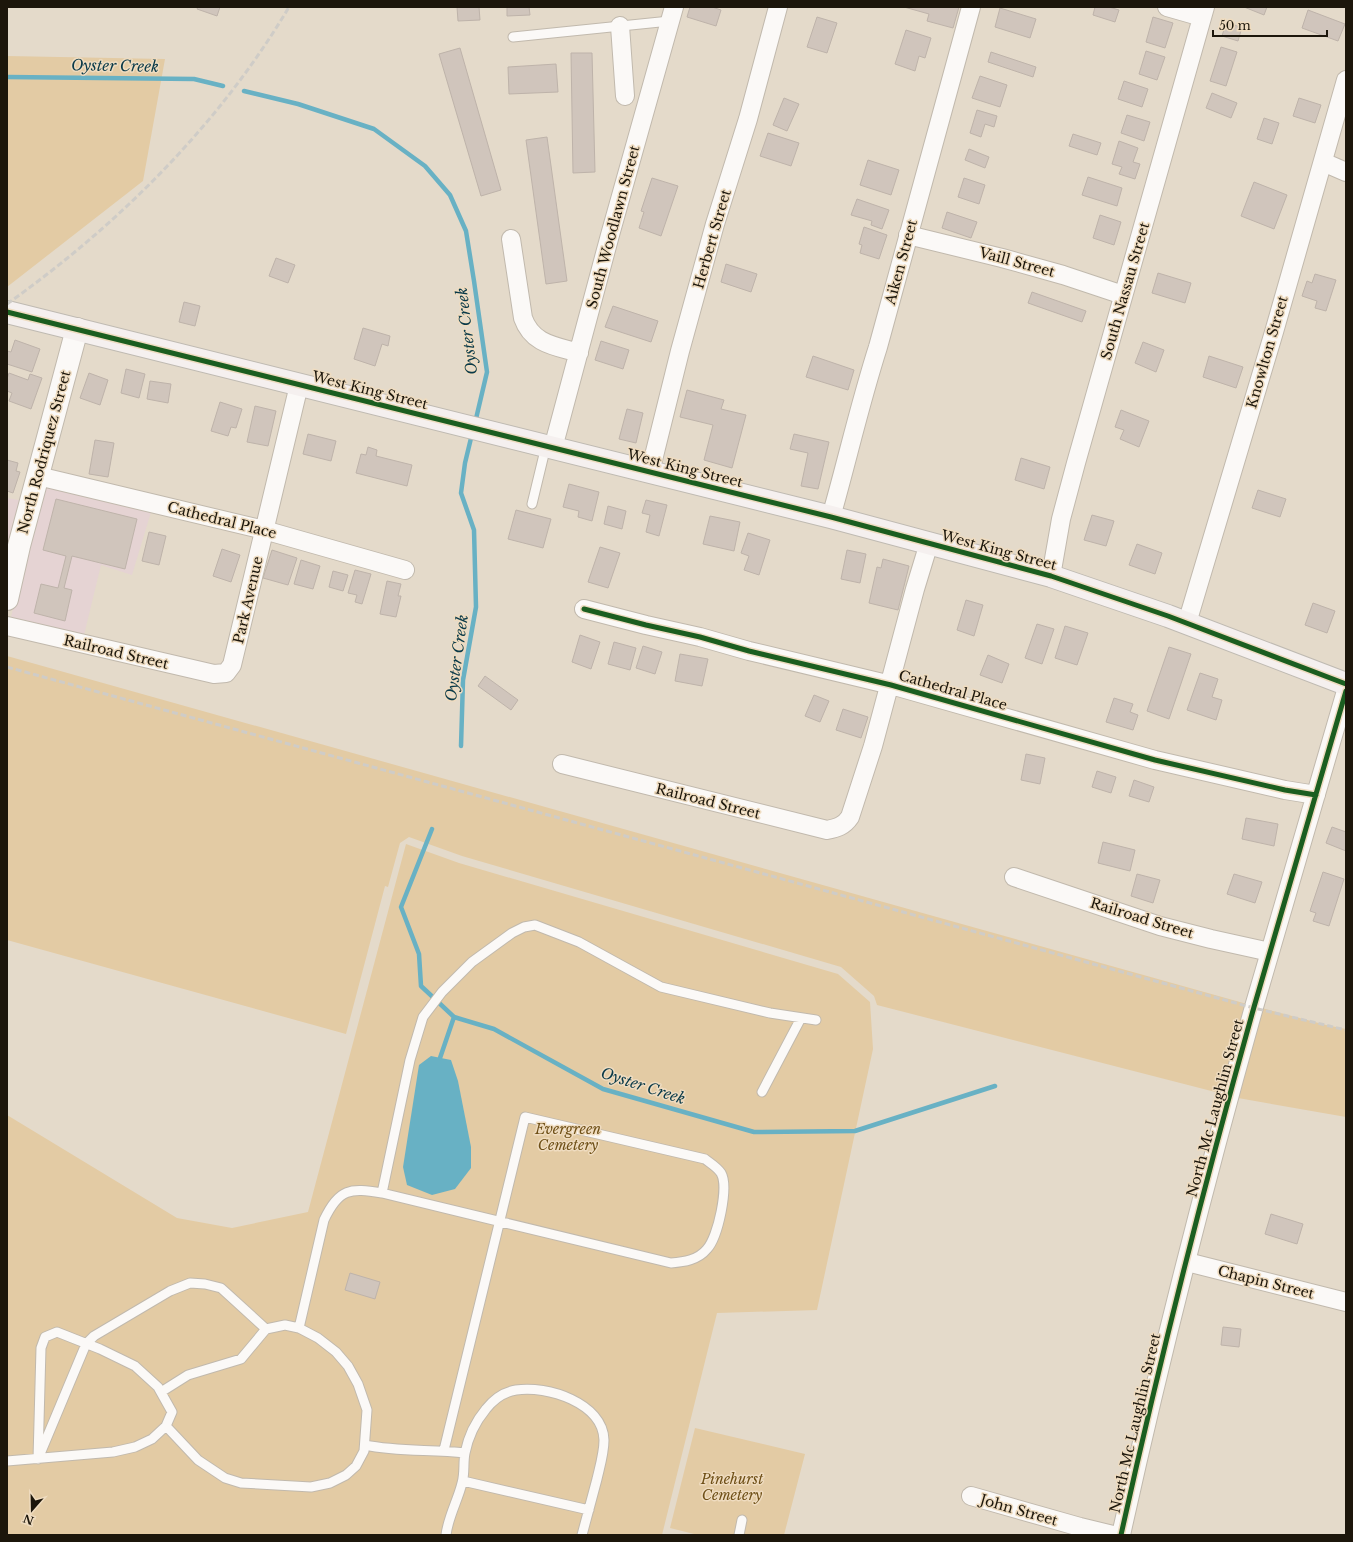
<svg xmlns="http://www.w3.org/2000/svg" width="1353" height="1542" font-family="'Libre Baskerville',serif">
<style>
.commercial{fill:#e5d3d3}
.green{fill:#e3cba4}
.water{fill:#68b1c4}
.lines{fill:none;stroke-linecap:round;stroke-linejoin:round}
.stream{stroke:#68b1c4;stroke-width:4.5}
.building{fill:#d0c5bc;stroke:#beb3aa}
.service-casing{stroke:#c1b9ad;stroke-width:11}
.minor-casing{stroke:#c1b9ad;stroke-width:20}
.tertiary-casing{stroke:#c1b9ad;stroke-width:24}
.primary-casing{stroke:#bfbab2;stroke-width:24}
.service{stroke:#fbf9f7;stroke-width:9}
.minor{stroke:#fbf9f7;stroke-width:18}
.tertiary{stroke:#fbf9f7;stroke-width:22}
.primary{stroke:#f5f0ef;stroke-width:22}
.rail{stroke:#cfccc7;stroke-width:3;stroke-dasharray:6 3;stroke-linecap:butt}
.cycleway-casing{stroke:#efdcc0;stroke-width:8}
.cycleway{stroke:#1b5e20;stroke-width:5}
.labels{text-anchor:middle;stroke-width:3;stroke-linejoin:round;paint-order:stroke}
.street-label{font-size:14px;fill:#1c160b;stroke:#efdcc0}
.park-label{font-size:14px;font-style:italic;fill:#6e4f16;stroke:#efdcc0}
.water-label{font-size:15px;font-style:italic;fill:#093948;stroke:#efdcc0}
</style>
<rect width="100%" height="100%" fill="#e4daca"/>
<!-- commercial -->
<path class="commercial" d="M48 401 11 546 7 545V498L19 500Z
M43 486 151 512 132 575 101 565 84 635 11 617Z"/>
<!-- green -->
<path class="green" d="M7 56 165 59 143 181 7 287Z
M7 656 1247 1004 1223 1094 877 1005 874 996 841 967 462 856 409 837 400 843 388 887 385 886 346 1034 7 940Z
M406 844 459 863 838 974 870 1002 873 1049 817 1310 717 1313 662 1535H7V1115L177 1218 232 1228 308 1212Z
M1262 1008 1326 1025 1346 1029V1117L1238 1098Z
M695 1428 805 1454 784 1535H698L670 1528Z"/>
<!-- water -->
<path class="water" d="M431 1056 451 1060 458 1081 471 1147V1168L455 1189 432 1195 407 1185 403 1167 419 1065Z"/>
<g class="lines">
<!-- stream -->
<path class="stream" d="M7 77 194 79 223 86
M244 91 298 104 374 129 425 166 450 195 466 231 474 281 487 372 475 423
M461 746 463 680 476 607 474 530 461 493 465 463 472 434
M432 829 401 907 419 954 421 986 454 1017 494 1029 603 1089 754 1132 855 1131 995 1086
M440 1058 454 1017"/>
</g>
<!-- building -->
<path class="building" d="M198 7H220L217 16 197 9Z
M457 7H479L480 20 458 21Z
M507 7H529L530 15 507 16Z
M690 7H712L721 10 716 26 687 17Z
M904 7H959L953 28 927 21 929 14Z
M1095 7H1109L1119 10 1115 22 1093 15Z
M1244 7H1267L1264 15Z
M1000 8 1036 19 1030 38 995 27Z
M1308 10 1345 24 1338 41 1302 28Z
M817 17 837 23 827 53 807 47Z
M1153 17 1173 23 1165 48 1146 42Z
M1226 23 1242 27 1238 41 1222 36Z
M906 30 931 38 925 58 919 56 915 71 895 64Z
M1221 47 1237 52 1226 86 1210 81Z
M460 48 501 190 481 196 439 54Z
M1146 51 1165 57 1157 80 1139 74Z
M991 52 1036 67 1033 77 988 62Z
M571 53H592L595 172 573 173Z
M556 64 558 92 509 94 508 67Z
M980 76 1007 85 1000 107 972 98Z
M1124 81 1148 89 1142 107 1118 99Z
M1212 93 1237 103 1231 118 1206 108Z
M784 98 799 104 787 131 773 125Z
M1299 98 1321 105 1315 123 1293 116Z
M977 110 997 116 994 127 985 124 981 137 970 133Z
M1127 115 1150 122 1144 141 1121 133Z
M1264 118 1279 123 1272 144 1257 139Z
M768 133 799 143 791 166 760 156Z
M1073 134 1101 143 1097 155 1069 146Z
M547 137 567 281 546 284 526 140Z
M1119 141 1138 148 1133 162 1140 164 1135 179 1119 174 1122 167 1112 164Z
M969 149 989 157 985 168 965 160Z
M868 160 899 170 891 195 860 185Z
M1088 177 1122 188 1117 206 1082 195Z
M652 178 678 186 661 236 639 228 644 212 641 211Z
M964 178 985 185 979 204 958 197Z
M1254 182 1287 195 1274 229 1241 216Z
M857 199 889 210 882 229 871 225 872 221 851 215Z
M947 212 977 222 971 238 942 228Z
M1100 215 1121 222 1114 245 1093 238Z
M864 227 887 235 879 259 860 253 862 245 859 244Z
M276 258 295 265 288 283 269 276Z
M726 264 757 274 751 292 721 282Z
M1158 273 1191 283 1185 303 1152 293Z
M1315 274 1336 280 1326 311 1315 308 1317 301 1302 296 1307 281 1312 283Z
M1032 292 1086 311 1082 322 1028 303Z
M184 302 200 306 195 326 179 322Z
M613 306 658 321 651 342 605 327Z
M363 328 390 336 388 346 382 344 375 366 354 359Z
M15 340 40 349 32 372 7 364V351L11 352Z
M601 341 629 350 623 369 595 360Z
M1143 342 1164 350 1156 372 1135 363Z
M813 356 854 370 848 390 806 377Z
M1209 356 1243 367 1236 388 1203 377Z
M126 369 145 374 139 398 121 393Z
M9 373 28 380 30 374 42 378 31 409 9 401 12 393 7 391V379Z
M89 373 108 380 100 405 80 398Z
M150 381 171 384 168 403 147 399Z
M687 390 724 400 721 409 746 415 732 468 704 460 713 425 680 417Z
M220 402 242 409 236 428 231 427 228 436 211 431Z
M255 406 276 411 268 446 247 442Z
M627 409 643 413 636 443 619 439Z
M1121 410 1149 421 1139 447 1120 439 1124 430 1115 427Z
M308 434 336 441 331 461 303 454Z
M794 434 829 442 818 489 801 486 808 453 790 449Z
M95 440 114 443 108 477 89 474Z
M368 447 377 450 376 456 412 465 407 486 356 473 361 454 366 455Z
M1021 458 1050 467 1044 489 1015 480Z
M7 460 18 463 16 471 20 472 13 493 7 491Z
M569 484 599 492 592 521 578 517 579 511 563 507Z
M1258 490 1286 499 1280 517 1252 508Z
M56 499 137 519 125 569 72 556 64 588 72 590 65 621 34 613 41 584 58 588 66 556 43 550Z
M646 500 667 505 659 536 646 532 650 515 642 513Z
M608 506 626 511 622 529 604 524Z
M516 510 551 519 543 548 508 539Z
M1092 515 1114 521 1106 546 1084 540Z
M710 516 740 522 734 551 703 544Z
M149 532 166 536 159 565 142 561Z
M748 533 770 540 759 575 744 570 749 556 741 553Z
M1137 544 1162 553 1155 574 1129 565Z
M600 547 620 553 608 588 588 582Z
M222 549 240 555 231 582 213 576Z
M272 550 297 558 288 585 263 578Z
M847 550 866 554 860 583 841 579Z
M883 559 909 566 898 610 869 603 877 567 881 568Z
M301 560 320 566 313 589 294 584Z
M355 570 371 574 362 604 355 602 357 595 348 593Z
M333 571 348 575 343 591 329 587Z
M387 581 401 584 398 596H401L396 617 380 614Z
M966 600 983 605 974 636 957 630Z
M1313 603 1335 611 1327 633 1305 625Z
M1037 624 1054 629 1042 664 1025 658Z
M1065 626 1088 633 1077 665 1055 658Z
M580 635 600 642 591 669 572 662Z
M614 642 636 648 630 670 608 664Z
M643 646 662 652 655 674 636 668Z
M1169 647 1191 654 1169 719 1147 711Z
M680 654 708 659 702 686 675 681Z
M988 655 1009 664 1002 683 980 675Z
M1200 673 1218 679 1212 697 1222 700 1216 720 1187 710Z
M485 676 518 700 511 710 478 686Z
M814 695 829 701 820 722 805 716Z
M1114 698 1133 704 1130 712 1138 715 1133 730 1106 722Z
M843 709 868 717 861 738 836 730Z
M1026 754 1045 758 1040 784 1021 780Z
M1097 771 1116 777 1111 793 1092 787Z
M1134 780 1154 787 1149 802 1129 796Z
M1246 818 1278 824 1274 846 1242 839Z
M1332 827 1346 832V851L1326 843Z
M1103 842 1135 850 1130 871 1098 863Z
M1323 872 1344 879 1329 926 1313 921 1316 913 1310 911Z
M1137 874 1160 880 1153 903 1131 896Z
M1234 874 1262 882 1255 903 1227 894Z
M1271 1214 1303 1224 1297 1244 1265 1234Z
M350 1273 380 1282 375 1299 345 1290Z
M1223 1327 1241 1329 1239 1347 1221 1345Z"/>
<g class="lines">
<defs>
<path id="service" d="M513 37 670 21
M532 504 546 446
M762 1092 801 1018
M382 1193 410 1060 423 1017 442 992 472 962 512 933 524 927 535 925 579 942 661 987 770 1013 816 1020
M299 1328 324 1220C339 1188 350 1188 382 1193L671 1263C684 1262 698 1260 707 1249 718 1237 729 1187 721 1173 717 1167 710 1163 705 1159L525 1117 444 1450
M161 1392 188 1375 241 1359 266 1329 285 1325 299 1328 318 1338 336 1352 348 1366 358 1384 367 1410 364 1451 356 1466 346 1475 330 1483 311 1487 241 1483 225 1478 198 1460 166 1426
M365 1445C398 1452 432 1449 465 1453
M40 1454 86 1344 94 1336 170 1291 190 1283 205 1284 221 1288 266 1329
M7 1461 113 1452 135 1447 152 1439 166 1426 172 1412 158 1387 135 1366 100 1349 57 1332 45 1337 41 1348 38 1459
M463 1481 589 1510
M446 1535C448 1517 458 1500 462 1483 465 1473 463 1463 465 1453 468 1438 476 1421 486 1409 493 1400 504 1392 516 1390 547 1385 603 1403 604 1440 604 1453 600 1466 597 1479 592 1498 587 1516 582 1535
M739 1535 742 1520"/>
<path id="minor" d="M1167 7 1202 17
M620 26 625 96
M1323 162 1346 172
M908 235 1002 258 1063 275 1123 295
M511 239 523 318C532 344 555 346 579 353
M553 448 610 235 674 7
M650 472 680 351 715 224 748 119 778 7
M38 476 264 530 405 570
M831 517C847 461 860 403 878 347L971 7
M1051 576 1061 519 1076 463 1205 7
M584 609 646 625 700 637 749 651 891 685 1155 760 1285 790 1316 795
M1187 623 1274 332 1346 80
M7 626 214 674 226 673 232 665 299 385
M562 764 827 830C837 828 844 826 850 817L873 746 915 589 929 543
M1014 877 1160 926 1211 939 1270 952
M1187 1262 1346 1302
M971 1496 1080 1527 1113 1535
M1121 1535C1160 1358 1205 1182 1254 1007 1284 902 1316 797 1346 691"/>
<path id="tertiary" d="M7 599 19 546 77 329"/>
<path id="primary" d="M7 312 831 517 1051 576 1168 616 1346 684"/>
</defs>
<!-- service casing -->
<use href="#service" class="service-casing"/>
<!-- minor casing -->
<use href="#minor" class="minor-casing"/>
<!-- tertiary casing -->
<use href="#tertiary" class="tertiary-casing"/>
<!-- primary casing -->
<use href="#primary" class="primary-casing"/>
<!-- service -->
<use href="#service" class="service"/>
<!-- minor -->
<use href="#minor" class="minor"/>
<!-- tertiary -->
<use href="#tertiary" class="tertiary"/>
<!-- primary -->
<use href="#primary" class="primary"/>
<!-- rail -->
<path class="rail" d="M7 304C118 225 219 125 289 7
M7 667 1254 1008 1346 1030"/>
<defs>
<path id="cycleway" d="M7 312 831 517 1051 576 1168 616 1346 684
M584 609 646 625 700 637 749 651 891 685 1155 760 1285 790 1316 795
M1121 1535C1160 1358 1205 1182 1254 1007 1284 902 1316 797 1346 691"/>
</defs>
<!-- cycleway casing -->
<use href="#cycleway" class="cycleway-casing"/>
<!-- cycleway -->
<use href="#cycleway" class="cycleway"/>
</g>
<g class="labels">
<!-- street labels -->
<g class="street-label">
<text transform="translate(613 227) rotate(-75)" y="5">South Woodlawn Street</text>
<text transform="translate(712 239) rotate(-74)" y="5">Herbert Street</text>
<text transform="translate(901 262) rotate(-75)" y="5">Aiken Street</text>
<text transform="translate(1017 262) rotate(15)" y="5">Vaill Street</text>
<text transform="translate(1125 291) rotate(-74)" y="5">South Nassau Street</text>
<text transform="translate(1267 352) rotate(-74)" y="5">Knowlton Street</text>
<text transform="translate(370 390) rotate(14)" y="5">West King Street</text>
<text transform="translate(44 452) rotate(-75)" y="5">North Rodriquez Street</text>
<text transform="translate(685 468) rotate(14)" y="5">West King Street</text>
<text transform="translate(222 520) rotate(14)" y="5">Cathedral Place</text>
<text transform="translate(999 550) rotate(15)" y="5">West King Street</text>
<text transform="translate(248 600) rotate(-77)" y="5">Park Avenue</text>
<text transform="translate(116 652) rotate(13)" y="5">Railroad Street</text>
<text transform="translate(953 690) rotate(16)" y="5">Cathedral Place</text>
<text transform="translate(708 801) rotate(14)" y="5">Railroad Street</text>
<text transform="translate(1142 918) rotate(17)" y="5">Railroad Street</text>
<text transform="translate(1215 1108) rotate(-75)" y="5">North Mc Laughlin Street</text>
<text transform="translate(1266 1282) rotate(14)" y="5">Chapin Street</text>
<text transform="translate(1135 1423) rotate(-77)" y="5">North Mc Laughlin Street</text>
<text transform="translate(1019 1510) rotate(16)" y="5">John Street</text>
</g>
<!-- park labels -->
<g class="park-label">
<text x="568" y="1134">Evergreen<tspan x="568" dy="16">Cemetery</tspan></text>
<text x="732" y="1484">Pinehurst<tspan x="732" dy="16">Cemetery</tspan></text>
</g>
<!-- water labels -->
<g class="water-label">
<text transform="translate(115 66) rotate(1)" y="5">Oyster Creek</text>
<text transform="translate(467 331) rotate(-97)" y="5">Oyster Creek</text>
<text transform="translate(457 658) rotate(-82)" y="5">Oyster Creek</text>
<text transform="translate(643 1086) rotate(18)" y="5">Oyster Creek</text>
</g>
</g>
<!-- border -->
<rect width="1353" height="1542" fill="none" stroke="#1c160b" stroke-width="16"/>
<!-- north arrow -->
<g transform="translate(32 1510) rotate(200)" stroke="#efdcc0" stroke-width="3" paint-order="stroke">
<path d="M0-3L7 15L0 10L-7 15Z" fill="#1c160b"/>
<text y="-6" font-size="11" font-weight="bold" text-anchor="middle" fill="#1c160b">N</text>
</g>
<!-- scale -->
<path d="M1213 30v6h114v-6" fill="none" stroke="#1c160b" stroke-width="2"/>
<text x="1219" y="30" font-size="12" fill="#1c160b" stroke="#efdcc0" stroke-width="3" paint-order="stroke">50 m</text>
</svg>
